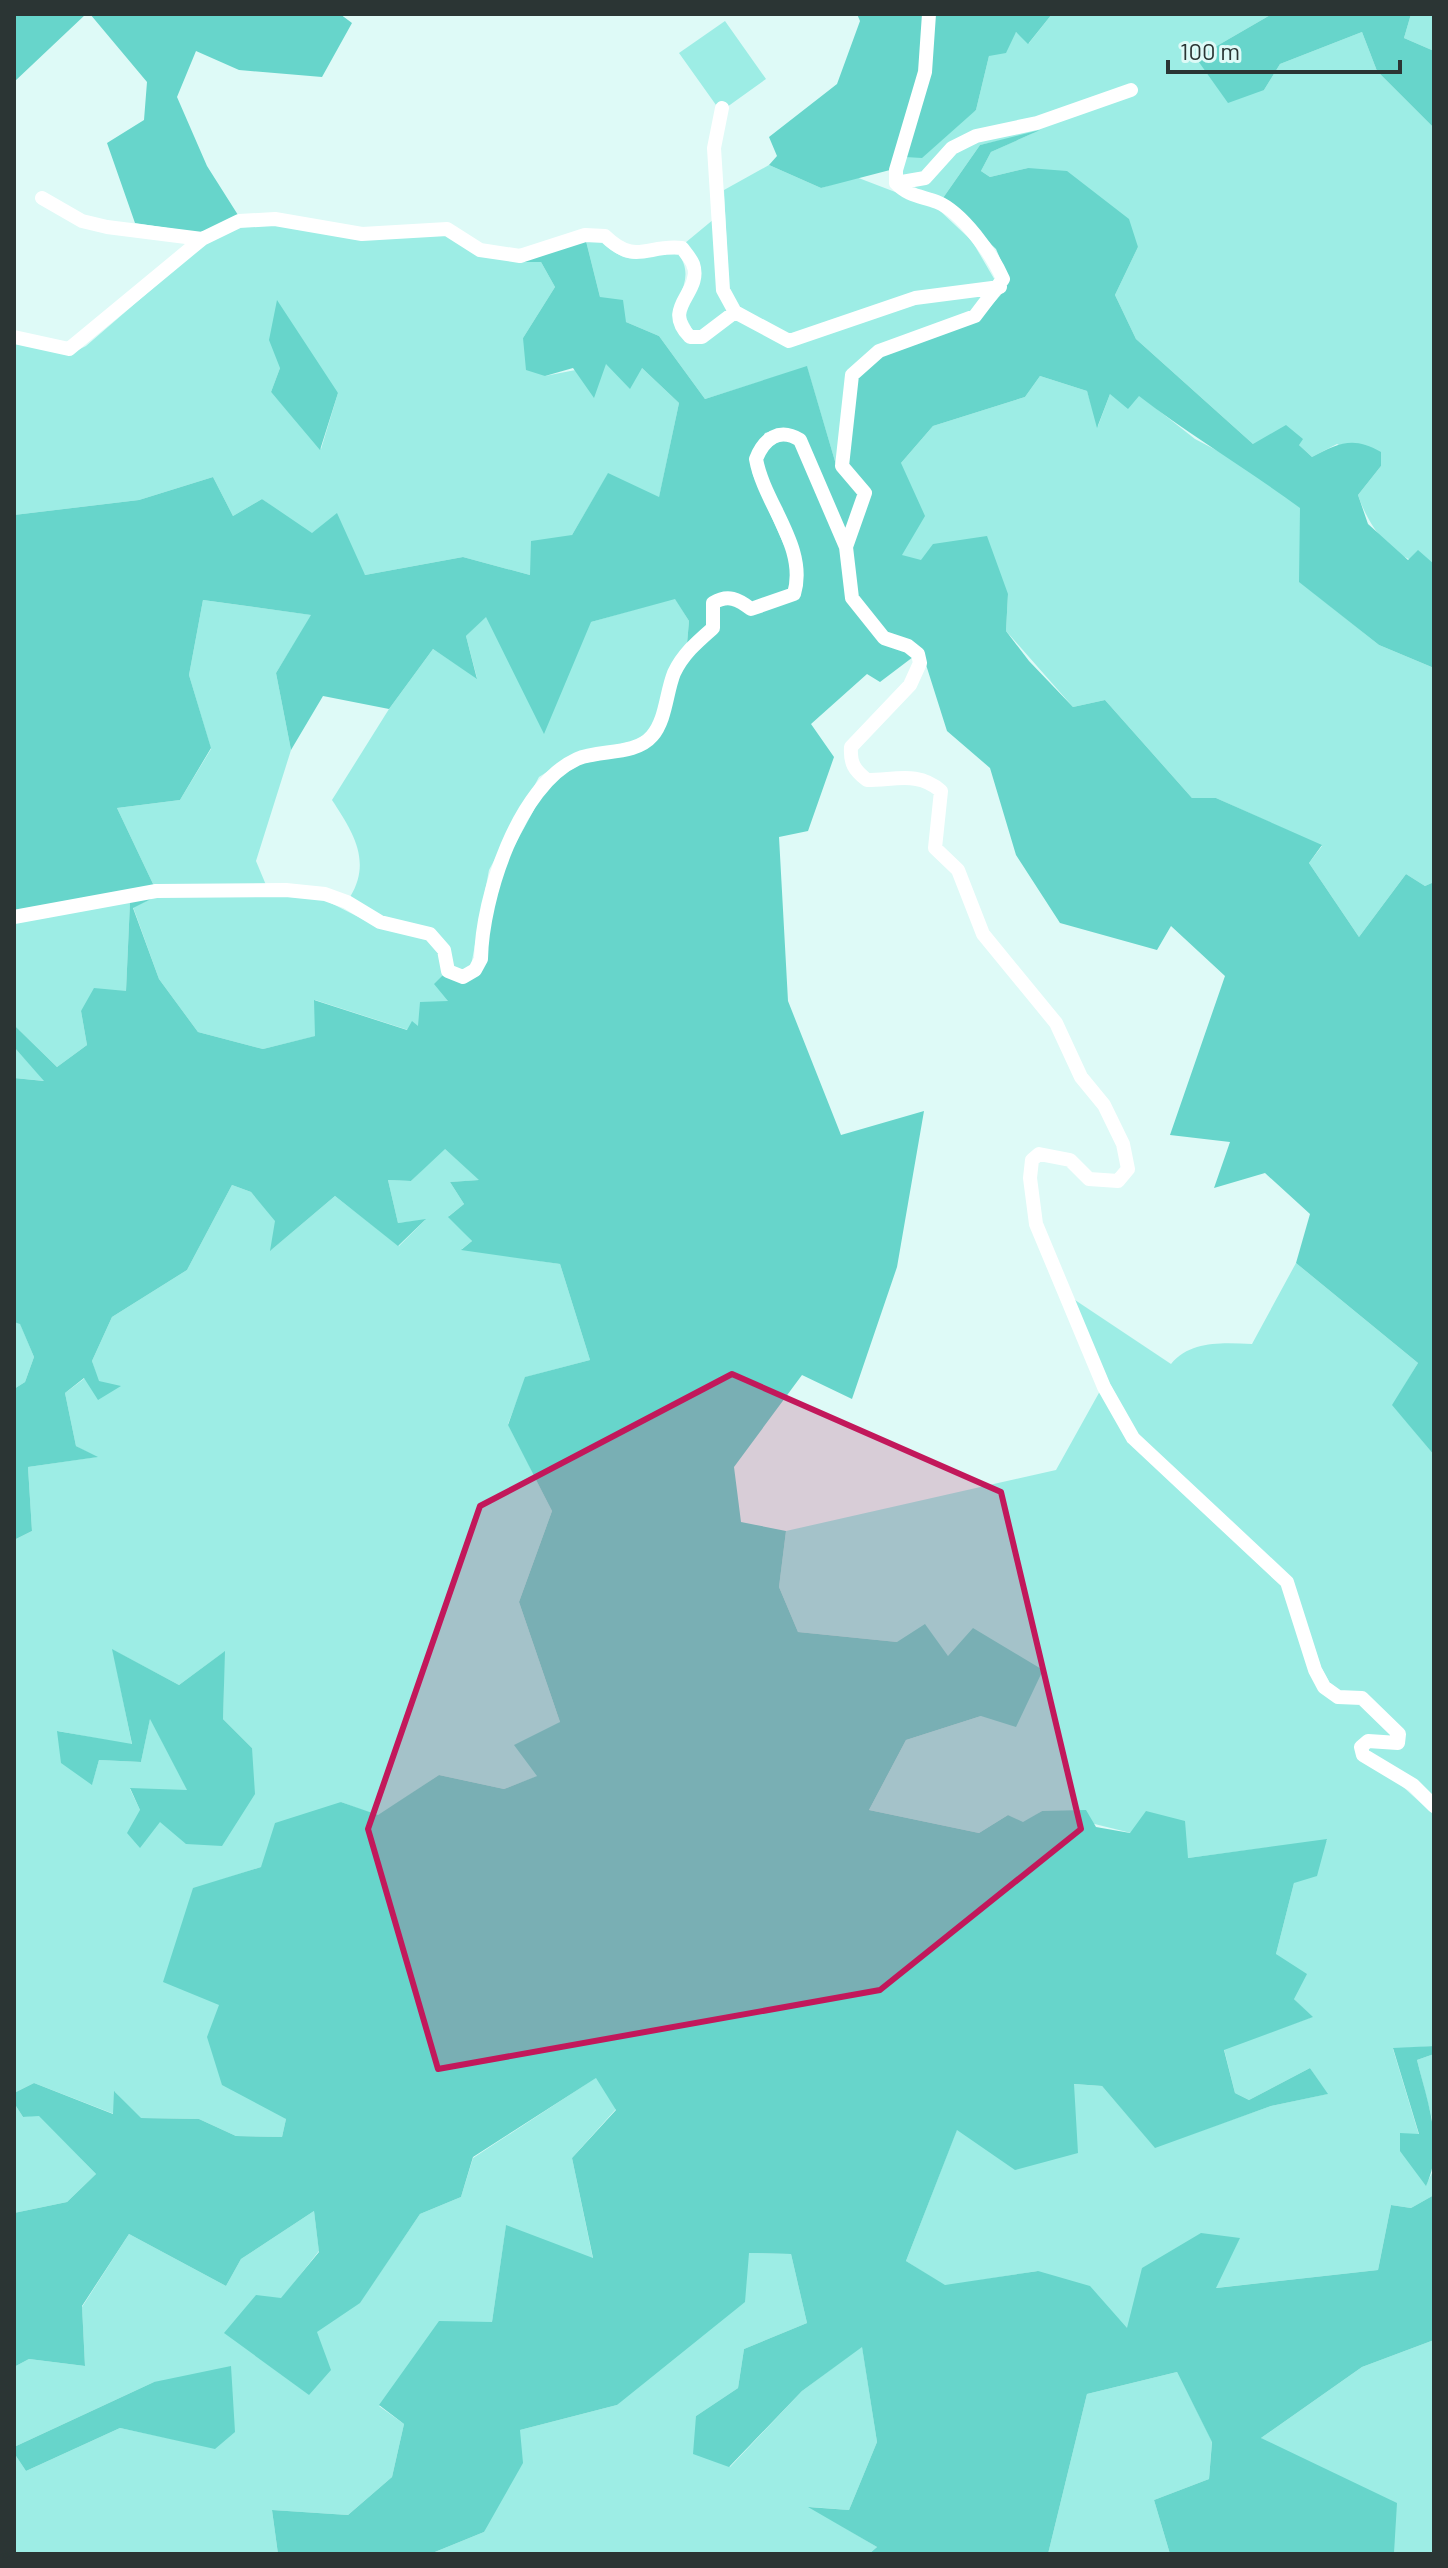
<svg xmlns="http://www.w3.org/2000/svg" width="1448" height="2568" font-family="Barlow,sans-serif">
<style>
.green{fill:#9dede5;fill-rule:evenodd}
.forest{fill:#67d5cb}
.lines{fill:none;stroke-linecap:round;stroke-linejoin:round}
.street{stroke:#fff;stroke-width:14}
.marked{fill:#c2185b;fill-opacity:0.2;stroke:#c2185b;stroke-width:6;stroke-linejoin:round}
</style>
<rect width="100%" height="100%" fill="#defaf7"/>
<!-- green -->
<path class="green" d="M1052 14H1272L1196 58 1264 90 1280 64 1362 32 1377 71 1434 128V564C1395 565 1369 528 1358 495L1381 466 1337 444 1312 457 1299 445 1253 444 1136 339 1115 295 1138 247 1028 168 990 177 981 171 991 152 1033 133 980 145 943 198 910 187 928 183 956 152 1036 117 975 130 922 172 901 177 905 157 976 110 989 56 1016 32 1029 43Z
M1411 14H1434V51L1404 38Z
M725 21 766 79 727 107 716 105 679 53Z
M769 165 821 188 856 177 937 208 972 241 996 282 789 335 739 308 729 289 724 190Z
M714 219 727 310 700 331H693L684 314 690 301 685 243Z
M275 225 364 239 444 234 521 262H541L555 287 523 338 545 376 606 364 642 368 679 403 659 498 608 474 572 535 530 575 463 557 365 575 262 499 233 516 213 477 139 500 14 515V343L70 354 86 346 205 243 241 227ZM280 368 338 393 321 449 271 392Z
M586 241 602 242C636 274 642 249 678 253 704 290 651 306 688 342L735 319 788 347 917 304 986 295 972 312 918 333 837 468 807 367 705 399 659 336 626 322 600 297Z
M1040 376 1087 391 1098 426 1110 394 1139 395 1195 439 1237 461 1301 508 1300 582 1379 645 1434 668V882L1425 886 1406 874 1359 937 1309 863 1322 846 1216 798H1192L1105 700 1073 707 1006 631 1008 594 901 555V463L933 426 1025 397Z
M675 598 689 621 687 644 657 719 648 733 634 741 575 754 539 777 489 870 471 966 462 970 453 967 450 947 383 917 350 897C372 861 353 832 332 800L389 709 433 649 477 678 466 636 486 616 591 622Z
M203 600 312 615 276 673 291 750 256 861 266 885 154 886 117 808 180 800 211 749 189 675Z
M285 896 323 899 378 927 428 939 439 953 448 1001 418 1026 408 1030 315 1000 316 1036 263 1049 198 1032 159 979 133 907 155 897Z
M130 902 126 991 81 1011 87 1045 57 1067 14 1025V922Z
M14 1047 45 1081 14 1078Z
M444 1148 480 1180 450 1182 464 1204 449 1216 472 1241 462 1249 560 1264 590 1360 526 1377 508 1424 552 1511 519 1602 560 1722 538 1776 504 1789 439 1775 378 1816 341 1802 261 1867 193 1889 219 2005 286 2119 282 2137 236 2136 199 2119 140 2118 115 2092 114 2114 34 2083 14 2093V1540L32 1531 28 1467 96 1457 76 1446 65 1393 85 1378 119 1386 98 1381 92 1361 112 1317 187 1270 232 1185 251 1192 276 1221 271 1250 335 1196 399 1246 425 1220 398 1223 388 1180 411 1181ZM113 1650 179 1685 224 1652 223 1719 252 1748 160 1822 140 1810 130 1789 188 1791 150 1718 141 1762 99 1760 92 1784 58 1731 132 1745Z
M1296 1263 1418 1363 1393 1405 1434 1455V1799L1367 1752 1369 1747 1405 1744 1404 1731 1364 1693 1340 1691 1330 1683 1321 1667 1292 1580 1137 1434 1109 1382 1072 1298 1171 1364C1191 1340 1223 1343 1252 1344Z
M14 1322 20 1323 34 1357 25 1382 14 1389Z
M1100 1391 1129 1441 1282 1586 1317 1686 1359 1703 1394 1737 1356 1744 1434 1815V2046L1393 2049 1419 2135 1426 2185 1434 2169V2195L1411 2208 1391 2205 1378 2270 1215 2288 1127 2329 1037 2271 945 2286 906 2261 957 2129 1073 2084 1102 2086 1155 2147 1271 2106 1327 2094 1310 2068 1249 2100 1235 2093 1224 2049 1312 2017 1294 1999 1276 1954 1294 1883 1327 1840 1188 1858 1131 1833 1042 1811 1023 1823 1008 1815 979 1833 869 1810 906 1740 981 1716 948 1656 897 1642 798 1632 779 1587 786 1531 1056 1470Z
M1434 2054V2127L1417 2060Z
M597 2077 616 2109 572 2158 593 2259 506 2226 492 2322 379 2406 404 2424 392 2477 348 2515 272 2510 278 2554H14V2453L26 2471 120 2428 215 2448 154 2382 14 2447V2367L29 2359 85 2366 82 2307 129 2234 226 2286 241 2259 314 2211 319 2251 281 2299 316 2332 360 2302 420 2214 461 2197 473 2158Z
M14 2103 23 2117 39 2115 96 2174 67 2202 14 2213Z
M749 2253 791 2254 807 2323 744 2349 738 2388 696 2416 730 2467 802 2391 862 2346 877 2442 849 2510 810 2507 877 2547 869 2554H430L484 2532 520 2430 617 2405Z
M1434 2340V2554H1394L1261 2438 1362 2367Z
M1177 2372 1212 2441 1209 2479 1154 2500 1170 2554H1048L1087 2394Z"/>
<!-- forest -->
<path class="forest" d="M14 14H86L14 82Z
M90 14H340L352 23 322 77 239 70 196 51 177 97 207 166 238 215 200 233 135 223 107 143 144 120 147 82Z
M857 14H923L919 70 890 170 821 188 769 165 777 156 769 137 837 84 860 21Z
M934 14H1052L1028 44 1016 32 1006 53 989 56 976 110 922 158 905 157Z
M1272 14H1411L1404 38 1434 51V128L1377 71 1362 32 1280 64 1264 90 1228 103 1196 58Z
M1040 130 991 152 981 171 990 177 1028 168 1067 171 1129 219 1138 247 1115 295 1136 339 1253 444 1286 425 1303 439 1299 445 1312 457C1339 443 1353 436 1381 452V466L1358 495 1368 524 1408 560 1418 550 1434 564V668L1379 645 1299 582 1300 508C1247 469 1191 436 1139 396L1128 409 1110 394 1097 428 1087 391 1040 376 1025 397 933 426 901 463 925 516 902 555 921 560 933 544 987 536 1008 594 1006 631 1029 661 1073 707 1105 700 1192 798H1216L1322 845 1309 863 1359 937 1406 874 1425 886 1434 882V1455L1392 1405 1418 1363 1296 1263 1310 1214 1265 1173 1214 1188 1230 1142 1170 1135 1225 976 1171 926 1157 950 1060 923 1016 855 990 768 947 731 922 652 887 633 857 596 851 548 871 494 848 465 857 378 881 355 978 321 1004 291 1009 279 996 249 943 198 980 145Z
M586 241 600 297 623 300 626 322 659 336 705 399 807 366 837 468 860 494 846 534 805 437C790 427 782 428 765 433L750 459 753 475 791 561 790 591 752 604 721 594 712 620 687 644 689 621 675 599 591 622 544 734 486 617 466 636 477 679 433 649 389 709 323 696 291 750 276 673 311 615 203 600 189 675 211 748 180 800 117 808 154 886 14 911V515L139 500 213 477 233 516 262 499 312 533 337 513 365 575 463 557 530 575 531 541 572 535 608 473 659 497 679 403 642 368 630 389 606 364 594 398 573 368 545 376 526 370 523 338 555 287 541 262H521Z
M277 300 338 393 320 450 271 392 280 368 269 340Z
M782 439 796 444 840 547 847 600 913 657 880 682 867 674 811 724 834 757 808 831 779 837 788 1001 841 1135 924 1111 897 1267 852 1399 802 1375 734 1467 741 1522 786 1531 779 1587 798 1632 897 1642 925 1624 948 1656 973 1628 1043 1670 1016 1727 981 1716 906 1740 869 1810 979 1833 1008 1815 1023 1822 1042 1811 1086 1810 1096 1827 1130 1833 1146 1811 1185 1821 1188 1858 1327 1839 1317 1876 1294 1883 1276 1954 1307 1974 1294 1999 1313 2017 1224 2050 1235 2093 1249 2100 1310 2068 1328 2094 1271 2106 1155 2148 1102 2086 1074 2084 1078 2153 1015 2170 957 2130 906 2261 945 2285 1038 2271 1090 2286 1127 2328 1142 2268 1201 2233 1240 2238 1216 2288 1378 2270 1391 2205 1411 2208 1434 2195V2340L1362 2367 1261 2438 1397 2503 1394 2553 1398 2554H1170L1154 2500 1209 2479 1212 2442 1177 2372 1087 2394 1048 2554H869L877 2547 808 2507 849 2510 877 2442 862 2347 802 2391 729 2467 693 2454 696 2416 738 2388 744 2349 807 2323 791 2254 749 2253 745 2302 617 2405 520 2430 523 2463 484 2532 430 2554H278L272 2510 348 2515 392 2477 404 2424 379 2405 439 2321 492 2322 506 2225 593 2258 572 2158 616 2110 596 2078 473 2157 461 2197 420 2214 360 2303 317 2332 331 2370 309 2395 224 2333 256 2295 281 2298 319 2252 314 2211 241 2259 226 2286 129 2234 82 2306 85 2366 29 2359 14 2367V2213L67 2202 96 2174 39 2116 23 2117 14 2103V2093L34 2083 113 2114 114 2091 141 2118 199 2119 236 2136 282 2137 286 2119 222 2085 207 2037 219 2005 163 1982 193 1888 261 1867 275 1823 341 1802 378 1815 439 1775 504 1789 537 1776 514 1745 560 1722 519 1602 552 1511 508 1425 525 1377 590 1360 560 1264 461 1250 472 1241 448 1217 464 1204 450 1182 479 1180 445 1149 411 1181 388 1180 398 1223 426 1219 398 1246 335 1196 270 1251 275 1221 251 1192 232 1185 187 1270 112 1317 92 1361 99 1381 121 1386 98 1400 84 1378 65 1393 76 1446 98 1457 28 1467 32 1531 14 1540V1389L25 1382 34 1357 20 1324 14 1322V1078L44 1081 14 1047V1025L57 1067 87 1045 81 1011 94 988 126 991 130 902 155 897 133 908 159 979 198 1032 263 1049 315 1036 314 1000 407 1030 412 1021 418 1026 420 1002 448 1001 434 984 443 975 463 983 487 944 499 874 548 784 580 764 638 752 718 605 798 597 762 460 766 450Z
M112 1649 179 1685 225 1651 223 1719 252 1748 255 1794 222 1846 186 1844 160 1822 140 1848 127 1833 140 1810 130 1788 187 1790 150 1719 141 1762 99 1760 92 1785 61 1763 57 1731 132 1744Z
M1434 2046V2054L1417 2060C1427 2101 1445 2146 1426 2186L1400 2151V2133L1419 2134 1393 2048Z
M231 2366 235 2432 215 2449 120 2428 26 2471 14 2453V2447L154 2382Z"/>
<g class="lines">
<!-- street -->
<path class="street" d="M929 14 925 72 896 170V183C908 196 921 196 937 202 962 212 992 254 1003 279L975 316 879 351 852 375 842 466 865 493 846 547 852 598 884 638 908 646 918 654 920 663 910 685 851 747C850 763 854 770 867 780 896 780 918 771 941 791L935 848 958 870 983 934 1056 1023 1081 1077 1104 1105 1123 1144 1128 1169 1118 1181 1089 1179 1070 1160 1039 1154 1032 1160 1030 1178 1036 1224 1104 1387 1133 1438 1287 1582 1315 1670 1324 1687 1338 1697 1362 1698 1399 1734 1398 1743 1368 1741 1361 1747 1363 1755 1413 1785 1434 1806
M722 108 714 148 723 290 735 312 789 341 915 298 1000 287
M896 183 925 178 952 148 976 136 1037 123 1131 90
M42 198 82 221 107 227 202 239
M14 337 69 349 202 239 239 221 275 219 362 234 447 229 480 250 520 256 585 235 605 236C636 266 647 244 682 248 685 252 691 259 693 264 703 294 660 306 690 337H702L735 312
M14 917 156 891 286 890 325 894 347 902 380 922 430 934 444 950 448 971 463 977 475 970 481 959C482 897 518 786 577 759 599 749 635 756 652 736 666 720 666 693 674 673 683 654 697 642 713 628V603C728 594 738 599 751 609L794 594C808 547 764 504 756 459 764 439 779 427 800 440L846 547"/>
</g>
<!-- marked area -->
<path class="marked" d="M732 1374 1001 1492 1081 1829 880 1990 438 2069 368 1829 480 1506Z"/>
<!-- border -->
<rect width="1448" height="2568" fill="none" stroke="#2b3534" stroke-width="32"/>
<!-- scale -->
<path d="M1168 60v12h232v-12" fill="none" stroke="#2b3534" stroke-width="4"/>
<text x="1180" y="60" font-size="24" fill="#2b3534" stroke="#defaf7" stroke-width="6" paint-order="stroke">100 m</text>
</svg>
